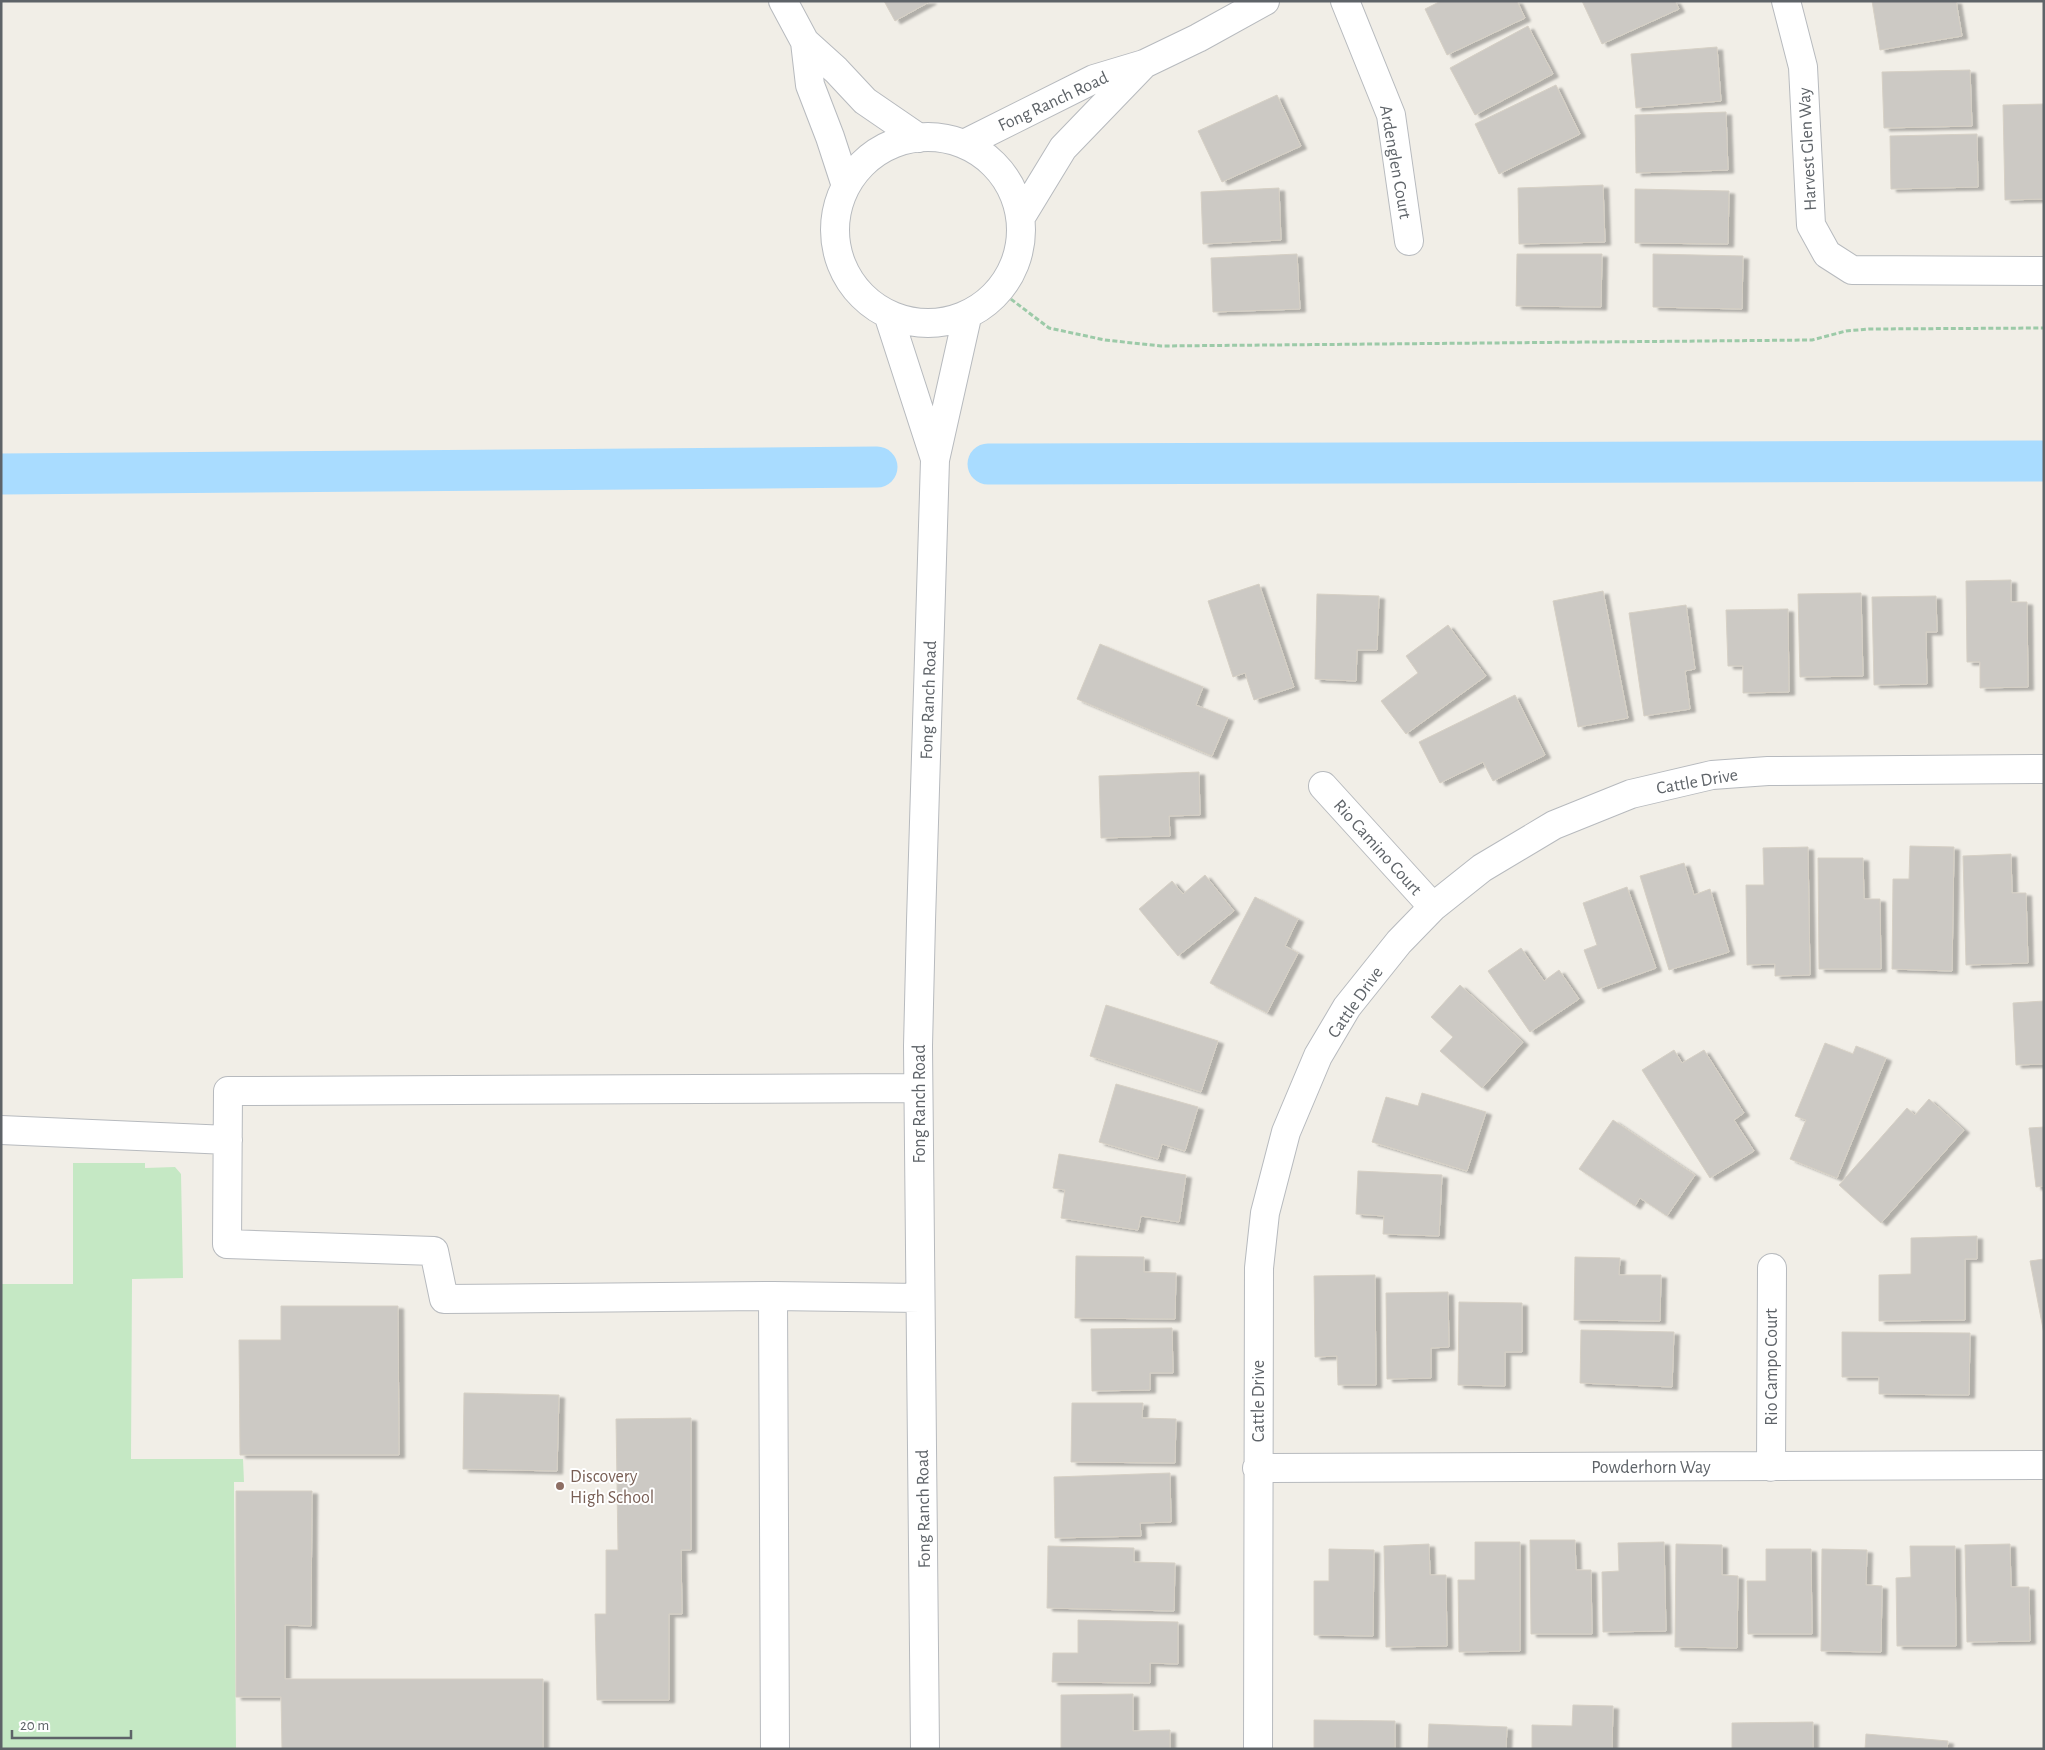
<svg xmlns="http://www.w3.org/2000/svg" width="2045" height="1750" font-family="'Alegreya Sans',sans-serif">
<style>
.green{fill:#c5e8c4}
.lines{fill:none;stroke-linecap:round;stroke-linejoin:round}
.canal{stroke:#a9dcff;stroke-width:41}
.building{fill:#ccc9c4;stroke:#d6d0c5;filter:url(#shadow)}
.minor-casing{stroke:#b7babe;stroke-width:30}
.path{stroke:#9ccaa8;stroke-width:3;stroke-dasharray:5 2.5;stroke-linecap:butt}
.minor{stroke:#fff;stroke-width:28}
.education-dot{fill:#8d6e63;stroke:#fff;stroke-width:2}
.labels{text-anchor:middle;stroke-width:4;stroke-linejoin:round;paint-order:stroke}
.street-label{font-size:18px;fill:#5e6368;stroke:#fff}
.education-label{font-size:18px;fill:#785e54;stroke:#fff;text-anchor:start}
</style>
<defs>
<filter id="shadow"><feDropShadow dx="5.5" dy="3" stdDeviation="1" flood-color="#0004"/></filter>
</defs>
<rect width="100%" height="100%" fill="#f1eee7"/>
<!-- green -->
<path class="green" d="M73 1163H145V1168L175 1167 181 1174 183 1278 132 1279 131 1459H243L244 1482H234L236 1749H1V1284H73Z"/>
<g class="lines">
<!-- canal -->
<path class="canal" d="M988 464 2044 461
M1 474 877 467"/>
</g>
<!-- building -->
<path class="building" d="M884 1H931L895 21Z
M1441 1H1517L1525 18 1447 55 1425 9Z
M1582 1H1675L1679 9 1602 44Z
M1872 1H1956L1962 36 1880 50Z
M1528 26 1553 74 1475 115 1450 68Z
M1717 47 1721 101 1636 108 1631 54Z
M1970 70 1972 126 1884 128 1882 72Z
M1556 85 1580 134 1499 174 1475 124Z
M1277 95 1301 146 1222 182 1198 131Z
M2044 104V199L2005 200 2003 105Z
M1726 112 1728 170 1636 173 1635 115Z
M1977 134 1978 187 1891 189 1890 136Z
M1603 185 1605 242 1519 244 1518 188Z
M1279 188 1281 240 1203 244 1201 192Z
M1635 189 1729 191 1728 244 1635 243Z
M1297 254 1300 309 1213 312 1211 258Z
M1517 254H1602L1601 307 1516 306Z
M1653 254 1743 256 1742 309 1653 307Z
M2011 580V602H2027L2028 687 1980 688V662H1967L1966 581Z
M1259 584 1294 687 1254 700 1245 673 1233 677 1208 601Z
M1603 591 1628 718 1578 727 1553 601Z
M1861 593 1863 676 1800 677 1798 594Z
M1317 594 1379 596 1377 650H1357L1356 681 1315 679Z
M1936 596 1937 632H1926L1927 684 1874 685 1872 597Z
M1686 605 1695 669 1685 671 1690 709 1644 716 1629 613Z
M1788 609 1789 692 1743 693V666H1728L1726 610Z
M1448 625 1486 676 1406 734 1381 701 1418 673 1406 656Z
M1100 644 1203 687 1196 705 1228 718 1212 756 1077 699Z
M1515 695 1545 755 1493 781 1483 762 1440 783 1419 742Z
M1199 772 1200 815 1169 816 1170 836 1101 838 1099 776Z
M1910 846 1954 847 1952 971 1892 969 1893 879H1909Z
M1808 847 1810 975 1775 976V964L1747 965 1746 885H1764L1763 848Z
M2011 854 2012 893H2026L2028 963 1966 965 1963 856Z
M1818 858H1863L1864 899H1880L1881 969H1819Z
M1684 863 1694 895 1710 889 1729 952 1669 970 1640 876Z
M1205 875 1234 911 1178 956 1139 909 1172 881 1183 894Z
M1627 887 1656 968 1598 989 1584 950 1597 945 1583 903Z
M1255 897 1298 919 1285 946 1298 953 1267 1013 1210 983Z
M1521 948 1544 981 1559 970 1579 999 1530 1032 1488 971Z
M1460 985 1523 1042 1482 1088 1440 1051 1453 1037 1431 1017Z
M2044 1001V1064L2016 1065 2013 1003Z
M1106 1005 1218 1041 1201 1092 1090 1056Z
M1825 1043 1853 1054 1856 1046 1886 1058 1837 1178 1790 1159 1806 1120 1795 1116Z
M1674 1050 1682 1063 1704 1050 1744 1113 1734 1120 1754 1151 1710 1178 1642 1070Z
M1116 1084 1198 1107 1185 1151 1162 1144 1158 1159 1099 1142Z
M1422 1093 1486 1112 1467 1171 1372 1142 1386 1097 1418 1106Z
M1929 1099 1964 1130 1881 1223 1839 1185 1907 1108 1915 1115Z
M1613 1120 1695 1175 1667 1216 1640 1198 1635 1206 1579 1169Z
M2044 1127V1186L2036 1187 2029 1128Z
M1059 1154 1186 1175 1179 1222 1141 1216 1138 1230 1061 1218 1065 1190 1053 1188Z
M1358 1171 1442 1175 1439 1236 1383 1234 1384 1216 1356 1214Z
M1977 1236V1259H1965V1320L1879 1321V1275L1911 1274V1238Z
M1076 1256 1144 1257V1272L1176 1273 1175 1319 1075 1318Z
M1575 1257 1620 1258 1619 1275H1661L1660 1321 1574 1320Z
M2044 1259V1334L2030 1261Z
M1375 1275 1376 1385H1338L1337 1356 1315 1357 1314 1276Z
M1448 1292 1449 1347 1431 1348V1378L1387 1379 1386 1293Z
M1459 1302 1522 1303V1352H1505V1386L1458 1385Z
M281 1306H398L399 1455H240L239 1340H281Z
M1172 1328 1173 1373H1150V1390L1092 1391 1091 1329Z
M1581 1330 1674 1332 1672 1387 1580 1383Z
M1842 1332 1970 1333 1969 1395 1879 1394V1377H1842Z
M464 1393 559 1395 557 1471 463 1469Z
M1072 1403H1143L1142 1418 1176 1419 1175 1463 1071 1462Z
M691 1418V1550H681L682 1614H669V1700H597L595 1614H606V1550H618L616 1419Z
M1170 1473 1171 1522 1140 1523 1141 1536 1055 1538 1054 1477Z
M236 1491H312L311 1626 285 1625V1679H543V1749H282L281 1697H236Z
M1530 1540H1575L1576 1570H1591L1592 1634H1531Z
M1475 1542H1520V1651L1459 1652 1458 1580H1475Z
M1664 1542 1666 1631 1603 1632 1602 1572 1619 1571 1618 1543Z
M1429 1544 1430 1575H1446L1447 1646 1386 1647 1384 1546Z
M1676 1544 1722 1545V1575L1738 1576 1737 1648 1675 1647Z
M2010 1544 2011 1587H2029L2030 1641 1967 1642 1965 1545Z
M1048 1546 1134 1548V1562L1175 1563 1174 1611 1047 1608Z
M1910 1546H1955L1956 1646H1897L1896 1578 1911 1577Z
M1329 1549 1374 1550 1373 1636 1314 1635V1581H1329Z
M1766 1549H1811L1812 1634H1748L1747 1581H1766Z
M1822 1549 1867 1550 1866 1585 1882 1586 1881 1652 1821 1651Z
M1078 1620 1178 1622V1664L1150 1663V1683L1052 1682 1053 1653H1078Z
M1133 1694V1731L1170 1730V1749H1061V1695Z
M1573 1705 1613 1706 1612 1749H1532V1725L1572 1726Z
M1314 1720 1395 1721V1749H1314Z
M1813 1722V1749H1732V1723Z
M1429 1724 1507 1727 1506 1749H1428Z
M1866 1734 1948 1741 1947 1749H1865Z"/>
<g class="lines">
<defs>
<path id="minor" d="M783 1 805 42 810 85 830 137 845 183
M1345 1 1391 115 1409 241
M1786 1 1803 67 1811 225 1827 254 1852 270 2044 271
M805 42 836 70 865 101 919 138
M835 230a93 93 0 1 1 186 0a93 93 0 1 1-186 0Z
M964 144 1094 79 1144 64 1198 38 1265 1
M1021 217 1063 148 1143 65
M889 317 935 459
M1323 786 1433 907
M918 1088 228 1091 227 1244 434 1251 444 1299 773 1296 920 1298
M1 1130 228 1140
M773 1296 775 1749
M1771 1467 1772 1268
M1257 1468 2044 1465
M925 1749 918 1046 921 921 935 460 967 317
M1258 1749 1259 1268 1265 1213 1286 1132 1318 1056 1347 1007 1399 942 1433 907 1482 868 1554 825 1631 794 1712 775 1768 771 2044 769"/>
</defs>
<!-- minor casing -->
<use href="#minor" class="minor-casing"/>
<!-- path -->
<path class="path" d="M999 290 1049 328 1105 340 1161 346 1812 340 1846 331 1869 329 2044 328"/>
<!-- minor -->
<use href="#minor" class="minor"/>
</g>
<!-- markers -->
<circle class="education-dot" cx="560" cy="1486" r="5"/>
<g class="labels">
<!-- street labels -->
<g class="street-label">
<text transform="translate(1053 101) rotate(-25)" y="6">Fong Ranch Road</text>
<text transform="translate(1807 149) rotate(-93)" y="6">Harvest Glen Way</text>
<text transform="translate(1396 162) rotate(80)" y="6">Ardenglen Court</text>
<text transform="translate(928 700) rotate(-88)" y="6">Fong Ranch Road</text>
<text transform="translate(1697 781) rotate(-10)" y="6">Cattle Drive</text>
<text transform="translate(1378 847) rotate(48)" y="6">Rio Camino Court</text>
<text transform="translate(1355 1002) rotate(-55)" y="6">Cattle Drive</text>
<text transform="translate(919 1104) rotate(-90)" y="6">Fong Ranch Road</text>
<text transform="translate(1771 1367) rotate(-90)" y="6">Rio Campo Court</text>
<text transform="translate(1258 1401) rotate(-90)" y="6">Cattle Drive</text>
<text x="1651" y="1473">Powderhorn Way</text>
<text transform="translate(923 1509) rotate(-91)" y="6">Fong Ranch Road</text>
</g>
<!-- education labels -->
<g class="education-label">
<text x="570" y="1482">Discovery<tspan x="570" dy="21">High School</tspan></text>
</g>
</g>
<!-- border -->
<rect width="2045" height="1750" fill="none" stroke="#5e6368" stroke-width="5"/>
<!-- scale -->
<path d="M12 1730v8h119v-8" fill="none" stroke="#5e6368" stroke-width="2.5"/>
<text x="20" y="1730" font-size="15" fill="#5e6368" stroke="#ffffff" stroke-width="4" paint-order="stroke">20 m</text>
</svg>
